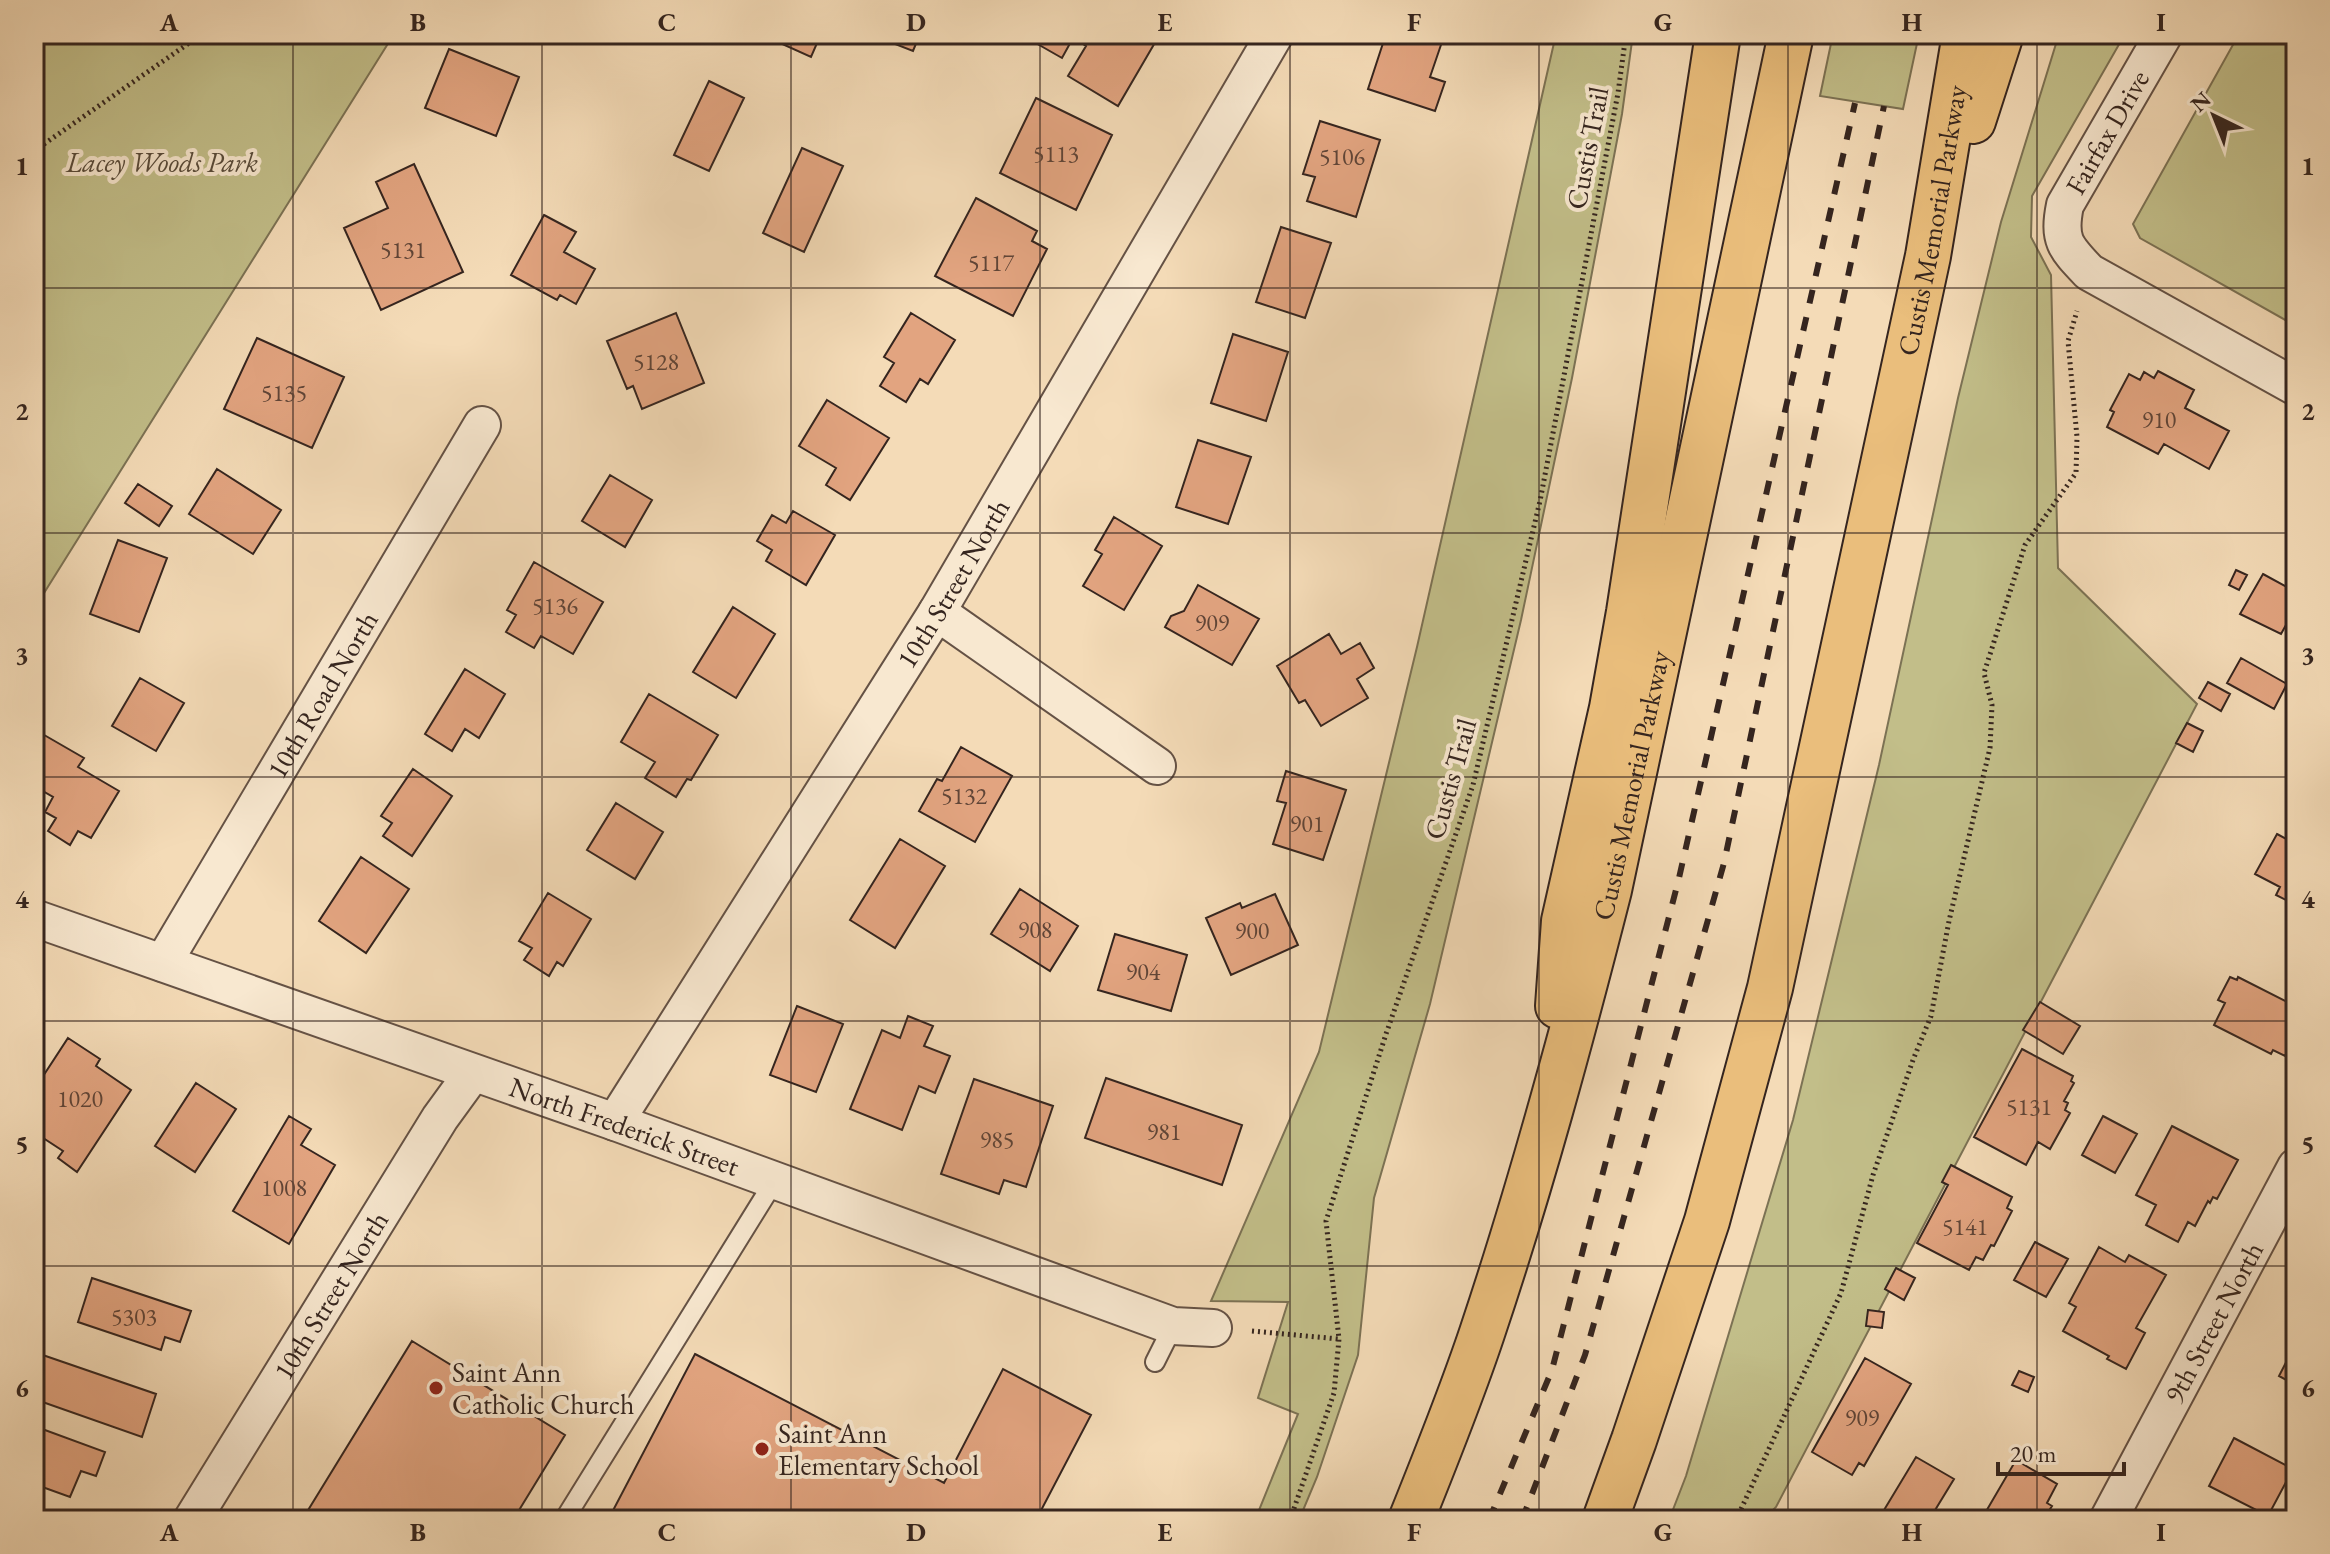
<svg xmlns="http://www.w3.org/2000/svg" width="2330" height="1554" font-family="'EB Garamond',serif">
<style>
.green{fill:#c2be89;stroke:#7c7254;stroke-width:2}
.building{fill:#e2a480;stroke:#35251f;stroke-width:2}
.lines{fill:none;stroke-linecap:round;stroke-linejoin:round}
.service-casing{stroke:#655245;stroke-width:22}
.minor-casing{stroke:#655245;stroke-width:40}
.motorway-casing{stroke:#35251f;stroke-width:48}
.path{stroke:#35251f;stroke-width:5;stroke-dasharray:2 4;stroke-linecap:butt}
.service{stroke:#f8e8d0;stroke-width:18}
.minor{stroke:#f8e8d0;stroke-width:36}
.motorway{stroke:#eabe7c;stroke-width:44}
.rail{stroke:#35251f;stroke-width:6;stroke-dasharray:14 14;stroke-linecap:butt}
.grid{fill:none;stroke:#35251f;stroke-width:2;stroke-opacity:0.55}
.poi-dot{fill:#8f2418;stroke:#f8e8d0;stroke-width:3}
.labels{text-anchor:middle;stroke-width:8;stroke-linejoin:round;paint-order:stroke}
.number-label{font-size:24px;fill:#604537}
.street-label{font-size:28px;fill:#35251f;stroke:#f8e8d0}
.park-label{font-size:28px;font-style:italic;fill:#584b3a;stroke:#f8e8d0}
.poi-label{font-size:28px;fill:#35251f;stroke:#f8e8d0;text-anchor:start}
.neatline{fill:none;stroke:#35251f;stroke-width:3}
.grid-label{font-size:26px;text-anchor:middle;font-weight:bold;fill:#35251f}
</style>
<rect width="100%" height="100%" fill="#f4dbb7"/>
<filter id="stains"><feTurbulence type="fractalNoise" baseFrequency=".0025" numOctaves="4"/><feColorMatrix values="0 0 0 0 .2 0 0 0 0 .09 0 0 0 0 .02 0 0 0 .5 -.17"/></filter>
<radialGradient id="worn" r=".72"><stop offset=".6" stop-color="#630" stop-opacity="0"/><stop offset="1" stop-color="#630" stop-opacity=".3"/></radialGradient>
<!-- green -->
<path class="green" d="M34 34H394L34 609Z
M1556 34H1633L1622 114 1572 378 1521 620 1430 1004 1374 1198 1358 1355 1317 1477 1299 1520H1255L1298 1414 1258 1398 1288 1302 1211 1301 1319 1052 1417 647Z
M1833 34H1919L1903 109 1820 96Z
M2059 34H2125L2032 196 2031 237 2051 275 2058 568 2197 704 1776 1507 1763 1520H1669L1686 1476 1793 1120 1879 765 1958 398 2001 222Z
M2239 34H2296V326L2140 238 2133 224Z"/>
<!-- building -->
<path class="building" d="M784 34H821L811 57 780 43Z
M878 34H920L913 51 877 37Z
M1030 34H1160L1118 106 1068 76 1086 46 1073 38 1062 58 1027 38Z
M1386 34H1426L1443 39 1430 77 1445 82 1435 111 1368 89Z
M449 49 519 77 496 136 425 108Z
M709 81 744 98 709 171 674 155Z
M1036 98 1112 135 1076 210 1000 173Z
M1320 121 1380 140 1356 217 1307 201 1315 177 1303 174Z
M802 148 843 166 804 252 763 233Z
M414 164 463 272 381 310 344 228 388 208 376 182Z
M976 198 1037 231 1032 241 1047 249 1013 316 935 276Z
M544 215 576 232 564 252 595 269 576 304 560 295 557 300 511 275Z
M1281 227 1331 243 1305 318 1256 302Z
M676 313 704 383 642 409 633 386 627 389 607 341Z
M911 313 955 340 928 384 920 379 906 402 880 386 894 363 884 357Z
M1233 334 1288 352 1266 421 1211 403Z
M257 338 344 377 312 448 224 409Z
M2158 371 2194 390 2185 408 2229 431 2209 469 2164 444 2158 454 2107 427 2114 412 2110 410 2129 374 2140 380 2144 372 2154 378Z
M827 400 889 438 850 500 826 485 836 468 799 446Z
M1198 440 1251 457 1228 524 1176 507Z
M217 469 281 510 253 554 189 514Z
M610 475 652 500 625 547 582 521Z
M138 484 172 506 159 526 125 503Z
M793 511 835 535 806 585 766 561 772 550 757 541 772 515 786 523Z
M1114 517 1162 546 1124 610 1083 586 1102 554 1095 550Z
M118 540 167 558 139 632 90 614Z
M534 562 603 602 573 654 541 636 534 648 506 632 516 615 507 610Z
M2236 570 2247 575 2239 590 2229 585Z
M2263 574 2296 592V607L2281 634 2240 614Z
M1198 585 1259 619 1232 665 1165 627 1171 616 1184 611Z
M733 607 775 634 736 698 693 672Z
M1329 634 1341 654 1360 643 1374 668 1357 679 1368 698 1321 726 1305 700 1299 703 1277 666Z
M2241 658 2287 684 2274 709 2227 683Z
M465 669 505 694 479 738 465 729 452 751 425 734Z
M140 678 184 703 156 751 112 726Z
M2208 682 2230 694 2221 711 2199 698Z
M649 694 718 735 691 780 687 779 676 797 645 778 655 762 621 742Z
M2187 723 2203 731 2193 752 2176 743Z
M39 732 84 758 78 767 119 791 91 838 78 831 70 845 48 831 56 818 45 812 53 797 34 786V740Z
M961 747 1012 776 975 842 919 811 937 779 942 781Z
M413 769 452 796 412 856 383 836 392 823 381 816Z
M1286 771 1346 790 1323 860 1273 844 1286 803 1277 801Z
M616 803 663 832 635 879 587 850Z
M2277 834 2296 844V905L2276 895 2280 887 2255 874Z
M900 839 945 866 895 948 850 920Z
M361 857 409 889 366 953 319 921Z
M1020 889 1078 926 1050 971 991 934Z
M548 893 591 919 563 966 557 962 549 976 524 960 532 948 519 941Z
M1275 894 1298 945 1231 975 1206 918 1240 903 1242 908Z
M1115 934 1187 955 1171 1011 1098 990Z
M2230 977 2237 980 2238 977 2295 1006 2292 1013 2296 1015V1034L2285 1056 2273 1050 2271 1054 2214 1025 2225 1003 2218 1000Z
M2040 1002 2080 1026 2063 1054 2023 1030Z
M797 1006 843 1024 816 1092 770 1075Z
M908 1016 933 1026 924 1046 950 1056 935 1093 919 1086 902 1130 850 1109 882 1030 900 1038Z
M68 1038 100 1059 96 1066 131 1090 77 1172 58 1158 63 1151 34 1132V1119L39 1111 34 1108V1090Z
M2022 1049 2073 1076 2071 1081 2074 1083 2064 1101 2068 1103 2065 1110 2070 1113 2050 1149 2038 1142 2026 1165 1974 1137Z
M1106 1078 1242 1125 1222 1185 1085 1138Z
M974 1079 1053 1106 1026 1187 1004 1180 999 1194 941 1174Z
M196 1083 236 1109 195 1172 155 1146Z
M289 1116 311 1129 301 1145 335 1165 289 1244 233 1211Z
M2103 1116 2137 1134 2115 1173 2082 1155Z
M2172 1126 2238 1160 2217 1199 2213 1197 2210 1203 2208 1201 2195 1226 2188 1222 2178 1242 2146 1225 2156 1205 2136 1195Z
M1951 1165 2012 1197 2007 1208 2012 1211 1994 1246 1991 1245 1983 1260 1976 1257 1969 1270 1917 1243 1948 1185 1942 1182Z
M2035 1242 2068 1259 2046 1297 2014 1280Z
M2099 1247 2125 1262 2129 1255 2166 1275 2136 1328 2145 1333 2126 1369 2107 1359 2109 1356 2063 1331 2076 1307 2069 1303Z
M1896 1268 1915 1278 1904 1300 1885 1289Z
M92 1278 191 1311 180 1342 165 1337 161 1350 78 1322Z
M1868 1310 1884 1312 1882 1328 1866 1326Z
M412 1341 565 1435 513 1520H302Z
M2296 1343V1385L2279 1376Z
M34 1352 156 1394 142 1437 34 1399Z
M695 1354 944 1483 1003 1369 1091 1415 1036 1520H608Z
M1865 1358 1911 1384 1864 1466 1859 1463 1852 1475 1812 1452Z
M2019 1371 2034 1377 2028 1392 2012 1385Z
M34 1426 105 1452 96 1476 81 1471 70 1497 34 1484Z
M2234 1438 2293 1469 2268 1516 2209 1486Z
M1916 1457 1954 1479 1929 1520H1878Z
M2016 1460 2057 1484 2047 1503 2052 1506 2043 1520H1981Z"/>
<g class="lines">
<defs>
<path id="service" d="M1155 1362 1173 1326
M564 1520 775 1180"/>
<g id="minor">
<path d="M2164 34 2065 205C2058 240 2065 247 2089 272L2296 387"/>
<path d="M937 612 1157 766"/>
<path id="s1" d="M34 918 615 1122 1173 1326 1213 1328"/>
<path id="s2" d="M163 963 482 425"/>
<path id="s3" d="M615 1122 937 612 1275 34"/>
<path id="s4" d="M192 1520 440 1118 472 1074"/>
<path id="s5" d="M2108 1520 2296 1167"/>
</g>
<g id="motorway">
<path d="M1973 121 2001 34"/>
<path d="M1558 1006 1564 921 1612 708 1629 612 1718 34"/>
<path id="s6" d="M1411 1520C1436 1458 1461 1396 1482 1333 1531 1187 1571 1039 1609 890L1791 34"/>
<path id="s7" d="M1605 1520 1634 1440 1707 1221 1770 988 1928 256 1965 34"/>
</g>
</defs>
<!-- service casing -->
<use href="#service" class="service-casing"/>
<!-- minor casing -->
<use href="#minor" class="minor-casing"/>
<!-- motorway casing -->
<use href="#motorway" class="motorway-casing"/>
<!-- path -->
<path class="path" d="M34 151 202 34
M1252 1331 1339 1339
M1290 1520 1334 1393 1339 1339 1326 1221 1386 1034 1473 785 1540 501 1618 93 1626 34
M1736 1520 1841 1293 1873 1175 1913 1060 1931 1016 1949 921 1990 748 1992 705 1984 673 2025 545 2076 473 2077 437 2068 341 2077 311"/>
<!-- service -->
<use href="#service" class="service"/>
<!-- minor -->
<use href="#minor" class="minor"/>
<!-- motorway -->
<use href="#motorway" class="motorway"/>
<!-- rail -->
<path class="rail" d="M1489 1520 1552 1370 1679 878 1855 103
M1522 1520 1585 1355 1724 863 1884 106"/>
</g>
<!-- grid -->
<path class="grid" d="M293 34V1520M542 34V1520M791 34V1520M1040 34V1520M1290 34V1520M1539 34V1520M1788 34V1520M2037 34V1520M34 288H2296M34 533H2296M34 777H2296M34 1021H2296M34 1266H2296"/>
<!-- markers -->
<g class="poi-dot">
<circle cx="436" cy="1388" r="8"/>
<circle cx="762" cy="1449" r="8"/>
</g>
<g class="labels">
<!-- number labels -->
<g class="number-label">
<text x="1056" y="162">5113</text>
<text x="1342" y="165">5106</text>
<text x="403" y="258">5131</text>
<text x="991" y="271">5117</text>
<text x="656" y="370">5128</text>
<text x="284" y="401">5135</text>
<text x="2159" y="428">910</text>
<text x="555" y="614">5136</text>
<text x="1212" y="631">909</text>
<text x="964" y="804">5132</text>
<text x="1307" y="832">901</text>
<text x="1035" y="938">908</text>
<text x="1252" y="939">900</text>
<text x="1143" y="980">904</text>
<text x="80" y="1107">1020</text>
<text x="2029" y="1115">5131</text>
<text x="1164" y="1140">981</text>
<text x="997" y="1148">985</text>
<text x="284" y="1196">1008</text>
<text x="1965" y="1235">5141</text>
<text x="134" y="1325">5303</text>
<text x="1862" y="1426">909</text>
</g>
<!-- street labels -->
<g class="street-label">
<text transform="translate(2107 132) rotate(-60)" y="10">Fairfax Drive</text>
<text transform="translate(1587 148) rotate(-79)" y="10">Custis Trail</text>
<text dy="10" stroke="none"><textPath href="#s7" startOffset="1342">Custis Memorial Parkway</textPath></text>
<text dy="10" stroke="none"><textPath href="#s3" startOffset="636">10th Street North</textPath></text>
<text dy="10" stroke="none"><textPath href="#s2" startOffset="312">10th Road North</textPath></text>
<text transform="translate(1450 779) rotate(-74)" y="10">Custis Trail</text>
<text dy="10" stroke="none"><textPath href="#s6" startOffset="768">Custis Memorial Parkway</textPath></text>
<text dy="10" stroke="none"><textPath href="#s1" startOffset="626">North Frederick Street</textPath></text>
<text dy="10" stroke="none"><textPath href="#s4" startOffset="264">10th Street North</textPath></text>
<text dy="10" stroke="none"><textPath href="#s5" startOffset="224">9th Street North</textPath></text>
</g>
<!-- park labels -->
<g class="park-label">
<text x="162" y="172">Lacey Woods Park</text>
</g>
<!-- poi labels -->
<g class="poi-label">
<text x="452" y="1382">Saint Ann<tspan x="452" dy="32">Catholic Church</tspan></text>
<text x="778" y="1443">Saint Ann<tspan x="778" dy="32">Elementary School</tspan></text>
</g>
</g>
<!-- margin -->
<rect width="2330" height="1554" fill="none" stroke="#f4dbb7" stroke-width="88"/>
<!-- north arrow -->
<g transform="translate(2214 116) rotate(317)" stroke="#f8e8d0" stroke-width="6" paint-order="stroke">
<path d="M0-6L14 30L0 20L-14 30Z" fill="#35251f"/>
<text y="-12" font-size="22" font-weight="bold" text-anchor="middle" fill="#35251f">N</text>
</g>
<!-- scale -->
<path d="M1998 1462v12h126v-12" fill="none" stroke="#35251f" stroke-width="4"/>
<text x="2010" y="1462" font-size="24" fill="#35251f" stroke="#f8e8d0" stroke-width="6" paint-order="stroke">20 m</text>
<rect x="44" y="44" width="2242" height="1466" class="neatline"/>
<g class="grid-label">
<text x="169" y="31">A</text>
<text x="418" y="31">B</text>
<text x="667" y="31">C</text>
<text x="916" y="31">D</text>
<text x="1165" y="31">E</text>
<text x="1414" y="31">F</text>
<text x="1663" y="31">G</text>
<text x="1912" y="31">H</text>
<text x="2161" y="31">I</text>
<text x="22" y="175">1</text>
<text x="2308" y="175">1</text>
<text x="22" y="420">2</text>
<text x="2308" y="420">2</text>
<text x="22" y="664">3</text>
<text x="2308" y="664">3</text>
<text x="22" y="908">4</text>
<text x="2308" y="908">4</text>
<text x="22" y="1153">5</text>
<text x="2308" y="1153">5</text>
<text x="22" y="1397">6</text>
<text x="2308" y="1397">6</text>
<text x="169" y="1541">A</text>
<text x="418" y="1541">B</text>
<text x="667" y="1541">C</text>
<text x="916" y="1541">D</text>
<text x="1165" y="1541">E</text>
<text x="1414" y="1541">F</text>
<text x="1663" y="1541">G</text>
<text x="1912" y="1541">H</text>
<text x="2161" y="1541">I</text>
</g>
<rect width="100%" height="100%" filter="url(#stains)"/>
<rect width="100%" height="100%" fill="url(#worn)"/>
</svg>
